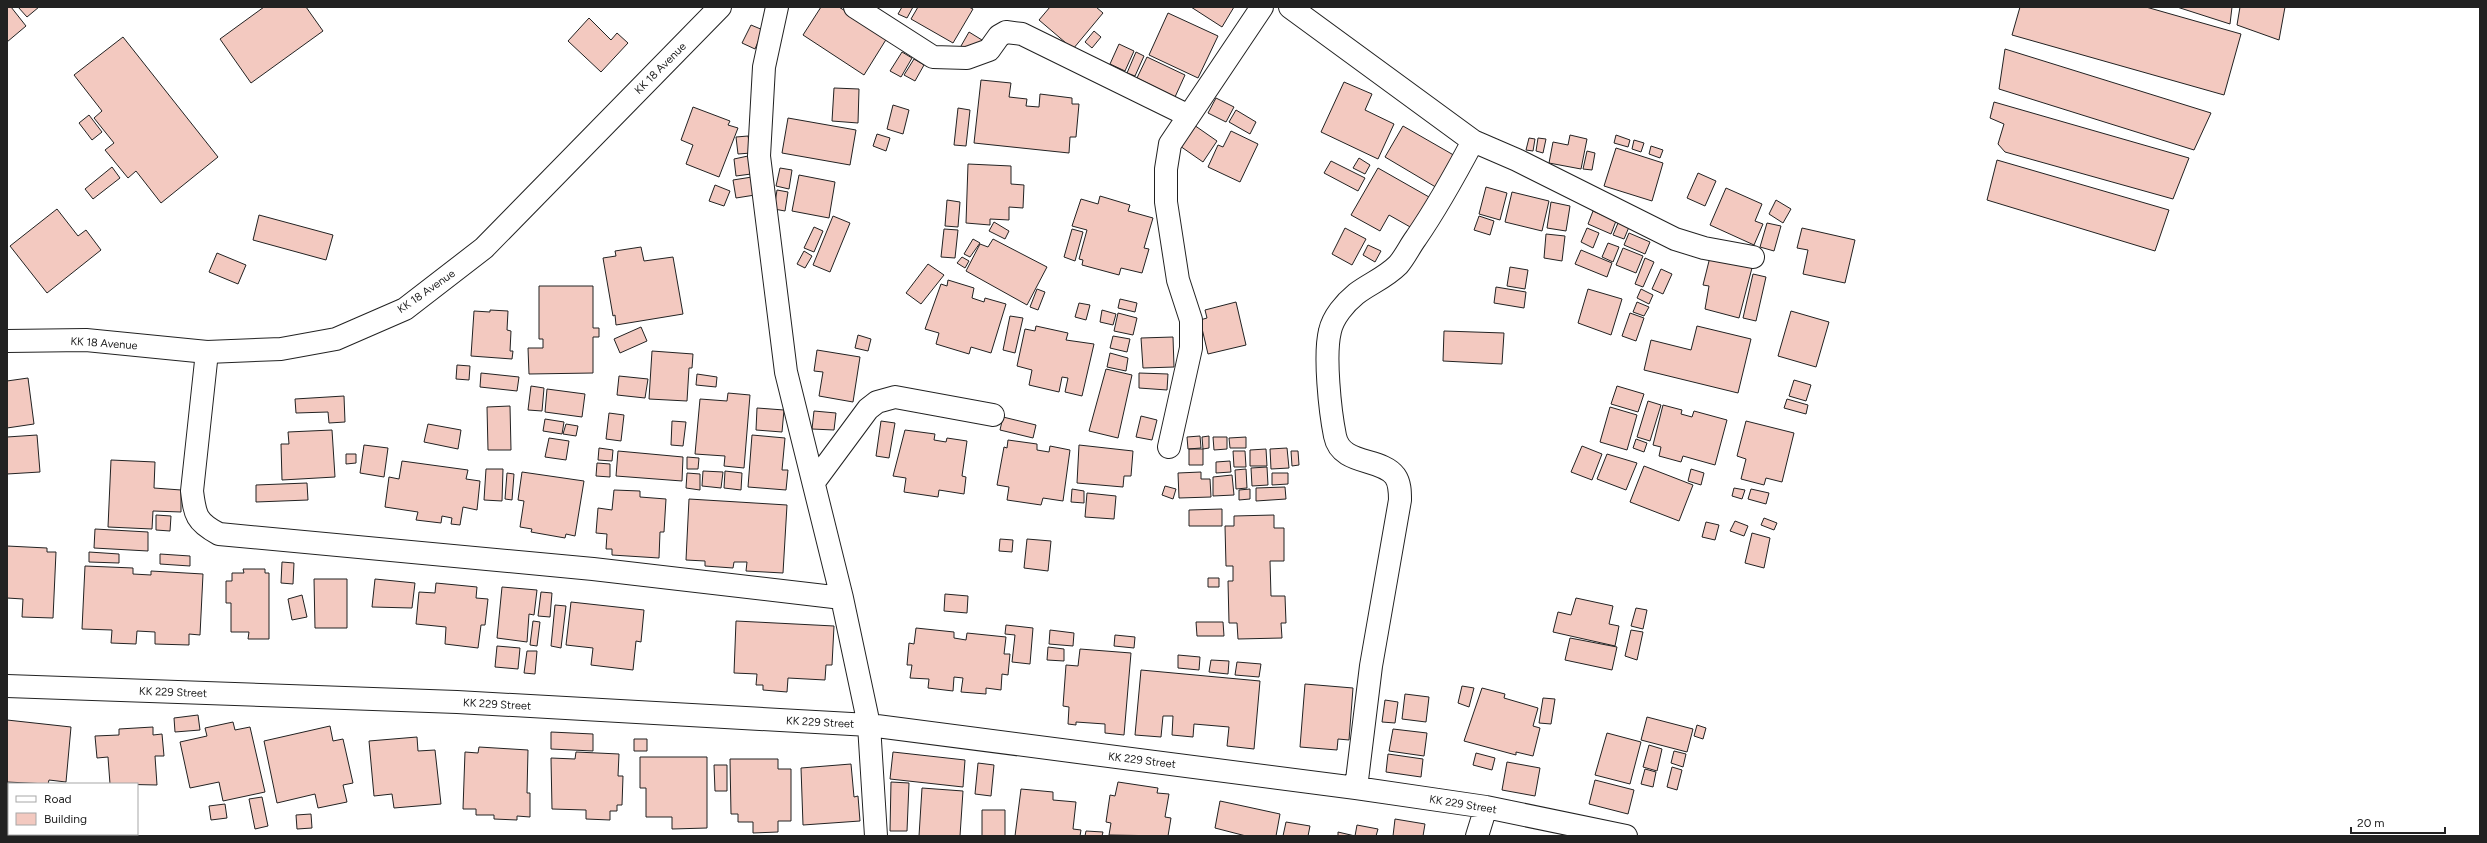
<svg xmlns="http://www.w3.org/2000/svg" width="2487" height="843" font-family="Figtree,sans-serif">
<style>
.building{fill:#f3c9c0;stroke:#222}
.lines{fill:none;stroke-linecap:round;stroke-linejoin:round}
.street-casing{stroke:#222;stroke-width:24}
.secondary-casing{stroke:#222;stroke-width:24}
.street{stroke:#fff;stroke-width:22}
.secondary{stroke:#fff;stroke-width:22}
.labels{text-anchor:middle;stroke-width:3;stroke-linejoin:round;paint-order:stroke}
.street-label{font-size:11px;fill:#222;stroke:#fff}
</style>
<rect width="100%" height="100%" fill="#fff"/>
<!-- building -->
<path class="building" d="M7 7H11L26 26 7 42Z
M18 7H39L27 17Z
M264 7H306L323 31 251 83 220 39Z
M821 7H839L887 38 864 75 803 35Z
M902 7H913L907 18 898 14Z
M918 7H969L973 9 953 43 911 19Z
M1050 7H1096L1103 13 1073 49 1039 20Z
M1191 7H1234L1222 27Z
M2020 7H2146L2241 34 2224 95 2012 35Z
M2177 7H2232L2230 24Z
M2240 7H2285L2279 40 2237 25Z
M1168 13 1218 36 1198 78 1149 55Z
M589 18 611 40 617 33 628 43 601 72 568 41Z
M751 25 763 30 755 49 742 43Z
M1094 31 1101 37 1092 48 1085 42Z
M969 32 982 40 973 54 961 46Z
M123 37 218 157 161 203 136 171 128 178 105 150 114 143 94 118 102 111 74 75Z
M1119 44 1134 51 1125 71 1110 64Z
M2005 49 2211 113 2194 150 1999 89Z
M902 52 912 58 901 77 890 71Z
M1136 52 1144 56 1135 76 1127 73Z
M1147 57 1185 75 1175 97 1137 78Z
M914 59 924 65 915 81 904 75Z
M981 80 1011 83 1009 97 1027 99 1026 106 1039 107 1040 94 1072 98V104H1079L1076 137H1070L1069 153 974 143Z
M1344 82 1372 94 1365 110 1394 124 1378 159 1321 132Z
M834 88 859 89 858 123 832 121Z
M1216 98 1234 107 1226 122 1208 113Z
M1994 102 2189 158 2173 199 2005 152 1998 144 2004 124 1990 118Z
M893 105 909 110 903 134 887 129Z
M693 107 730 121 728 125 738 128 719 177 686 164 693 145 681 140Z
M958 108 970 110 966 146 954 145Z
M1236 110 1256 122 1250 134 1229 122Z
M89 115 102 132 92 140 79 123Z
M788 118 856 130 850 165 782 153Z
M1194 125 1217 141 1203 162 1180 146Z
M1403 126 1457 157 1439 189 1385 157Z
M1231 131 1258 144 1240 182 1208 167 1218 145 1223 147Z
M877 134 890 138 886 151 873 146Z
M1570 135 1587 139 1581 169 1549 163 1553 142 1568 145Z
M1616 135 1630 140 1628 147 1614 143Z
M748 136 751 153 738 154 736 137Z
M1529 138 1535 139 1533 151 1526 150Z
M1538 138 1546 139 1543 153 1536 151Z
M1634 140 1644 143 1641 152 1632 149Z
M1651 146 1663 150 1660 158 1649 154Z
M1616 148 1663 163 1652 201 1604 186Z
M1587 151 1595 153 1592 170 1583 169Z
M748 156 751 174 736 176 734 159Z
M1359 158 1370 165 1365 174 1353 168Z
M1997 160 2169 210 2155 251 1987 200Z
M1331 161 1365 178 1358 191 1324 173Z
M968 164 1011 166V184L1024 185 1023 208 1009 207V220L990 219V225L966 223Z
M112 167 120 178 93 199 85 189Z
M780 168 792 170 789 189 776 186Z
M1378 168 1429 197 1412 228 1389 215 1380 231 1351 215Z
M1698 173 1716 181 1705 206 1687 198Z
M799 175 835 182 829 218 792 211Z
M752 177 755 195 736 198 733 180Z
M715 185 730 191 724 206 709 201Z
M1486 187 1507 193 1500 220 1479 214Z
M1726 188 1762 204 1755 221 1763 224 1754 245 1710 225Z
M777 190 788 192 785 211 774 209Z
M1512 192 1549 201 1542 231 1505 222Z
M1100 196 1130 205 1128 211 1153 218 1144 248 1149 249 1142 273 1121 268 1119 275 1082 265 1083 260 1079 259 1087 230 1072 226 1081 199 1098 204Z
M947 200 960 202 958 227 945 226Z
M1776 200 1791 209 1783 223 1769 214Z
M1551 202 1570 206 1566 231 1547 228Z
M57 209 78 236 86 230 101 250 47 293 10 246Z
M1593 211 1616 221 1611 234 1588 224Z
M259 215 333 235 326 260 253 240Z
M833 216 850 223 830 272 813 265Z
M1479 216 1494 221 1490 235 1474 230Z
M994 222 1009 231 1005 239 989 231Z
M1618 223 1629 227 1624 239 1613 235Z
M1767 223 1781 226 1774 251 1760 247Z
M814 227 823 231 814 252 804 248Z
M1345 228 1366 239 1352 265 1332 254Z
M1587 228 1599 233 1593 248 1581 242Z
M1802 228 1855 240 1845 283 1803 274 1808 250 1797 248Z
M944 229 958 230 955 258 941 257Z
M1072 229 1083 232 1075 261 1064 257Z
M1629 233 1650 242 1645 254 1624 245Z
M1546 234 1565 236 1562 261 1544 258Z
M973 239 980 243 970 257 964 254Z
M993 239 1047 267 1027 305 966 271 980 244 988 247Z
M1608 243 1619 247 1613 262 1602 257Z
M1368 245 1381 251 1375 262 1363 255Z
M641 247 644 261 673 257 683 314 616 325 615 315 613 316 603 258 616 256 615 251Z
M1623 248 1643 256 1636 273 1616 265Z
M1581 250 1612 263 1607 277 1575 264Z
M804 251 812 256 805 268 797 264Z
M217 253 246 265 238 284 209 272Z
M1711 253 1753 264 1739 318 1705 309 1709 286 1703 285Z
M962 257 969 261 965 268 957 263Z
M1645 258 1654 262 1643 287 1635 284Z
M928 264 944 275 921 304 906 293Z
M1510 267 1528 270 1525 289 1507 286Z
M1661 269 1672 274 1663 294 1652 289Z
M1753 274 1766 277 1756 321 1743 318Z
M948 280 974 288 972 298 984 302 985 298 1006 304 991 353 971 347 969 354 936 344 939 333 925 329 941 284 947 286Z
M539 286H593V328H599V337H593V373L529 374 528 348H543V339H539Z
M1496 287 1526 292 1524 308 1494 303Z
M1037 289 1045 292 1038 310 1030 307Z
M1588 289 1622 299 1611 335 1578 323Z
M1641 289 1653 295 1649 304 1637 298Z
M1120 299 1137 303 1135 312 1118 308Z
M1236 302 1246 345 1208 354 1200 320 1207 318 1205 310Z
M1637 302 1649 307 1644 316 1633 312Z
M1079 303 1090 305 1086 320 1075 317Z
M490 310 508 311 507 330 511 331 510 351H513L512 359 471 356 474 311 490 312Z
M1102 310 1116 314 1113 325 1100 322Z
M1791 311 1829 322 1816 367 1778 356Z
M1118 313 1137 318 1133 335 1114 331Z
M1630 313 1644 318 1636 341 1622 336Z
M1010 316 1023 318 1015 353 1003 350Z
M1036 326 1068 333 1066 340 1094 344 1082 396 1065 392 1068 378 1062 377 1059 392 1029 385 1032 370 1017 366 1025 329 1035 331Z
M1697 326 1751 339 1738 393 1644 370 1651 340 1691 350Z
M641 327 647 341 620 353 614 339Z
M1444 331 1504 333 1502 364 1443 361Z
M858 335 871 339 868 351 855 348Z
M1113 336 1130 339 1127 352 1110 348Z
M1173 337 1174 367 1143 368 1141 338Z
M817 350 860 357 853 402 819 396 823 372 814 371Z
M652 351 693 354 692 368H689L687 401 649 399Z
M1110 353 1128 358 1126 371 1107 367Z
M457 365 470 366 469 380 456 379Z
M1106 369 1132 375 1118 438 1089 431Z
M481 373 519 377 517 391 480 387Z
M1139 373 1168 374 1167 390 1139 388Z
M697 374 717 377 716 387 696 385Z
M619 376 648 379 645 398 617 395Z
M28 378 34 424 7 428V381Z
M1794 380 1811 385 1806 401 1789 396Z
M531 386 544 388 542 411 528 410Z
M1617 386 1644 394 1638 412 1611 404Z
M547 389 585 394 582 417 545 412Z
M728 393 750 395 744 468 724 466 725 456 695 454 700 399 727 401Z
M344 396 345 422 329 423 328 412 296 413 295 399Z
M1787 399 1808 405 1806 414 1784 408Z
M1648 401 1661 405 1650 441 1637 437Z
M1663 405 1682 410 1681 414 1692 417 1694 411 1727 420 1715 465 1683 456 1681 462 1659 456 1661 447 1653 445Z
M510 406 511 450H488L487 407Z
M1610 407 1637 415 1627 450 1600 442Z
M757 408 784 410 782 432 756 430Z
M814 411 836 413 834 430 812 429Z
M609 413 624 415 621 441 606 439Z
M1141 416 1157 420 1152 440 1136 437Z
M1003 417 1036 425 1033 438 1000 430Z
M545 419 564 422 562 434 543 431Z
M672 421 686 422 683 446 671 445Z
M881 421 895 423 889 458 876 456Z
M1746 421 1794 433 1782 482 1766 478 1764 485 1741 479 1746 459 1737 456Z
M428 424 461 430 458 449 424 442Z
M566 424 578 426 576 436 563 434Z
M332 430 335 477 282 480 281 444H289L288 432Z
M905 430 935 434 934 440 946 442 947 438 967 441 962 476 966 477 964 494 939 490 938 497 904 492 906 478 893 476Z
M37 435 40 472 7 474V437Z
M752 435 785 438 782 470H788L786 490 748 487Z
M1200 436 1201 448 1188 449 1187 437Z
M1209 436V448L1203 449 1202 437Z
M1213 437H1227V449L1214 450Z
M1246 437V448H1230L1229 438Z
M549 438 569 441 566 460 545 457Z
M1636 439 1647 443 1644 452 1633 448Z
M1008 440 1037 444V450L1049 452 1050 446 1070 450 1063 501 1043 498 1041 505 1007 500 1009 487 997 485 1004 447 1007 448Z
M364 445 388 448 384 477 360 473Z
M1079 445 1133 451 1131 476H1124L1123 487 1077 483Z
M1582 446 1602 454 1592 480 1571 472Z
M599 448 613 450 612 461 598 460Z
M1287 448 1289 468 1271 469 1270 449Z
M1189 449H1203V465H1189Z
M1266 449 1267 466H1250V450Z
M618 451 683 457 682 481 616 476Z
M1233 451H1245L1246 467H1234Z
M1291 451H1298L1299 465 1292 466Z
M346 454H356V463L346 464Z
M1607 454 1637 463 1626 490 1597 479Z
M687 457 699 458 698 469H687Z
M111 460 155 462 154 488 181 490V512L153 511 152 529 108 527Z
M402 461 468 470 466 479 480 481 477 510 463 507 460 525 451 524 452 518 442 516 441 523 416 520 418 512 385 507 389 477 399 479Z
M1230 461 1231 472 1216 473V462Z
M597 463 610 464V477L596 476Z
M1644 466 1693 485 1679 521 1630 502Z
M1267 467 1268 485 1252 486 1251 468Z
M486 469H503L502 501 484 500Z
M1246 469 1247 488 1236 489 1235 470Z
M1691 469 1704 473 1701 485 1688 481Z
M703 471 723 472 721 488 702 486Z
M725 471 742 473 741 490 724 488Z
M522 472 584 481 575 536 566 534 565 538 531 532 532 529 520 527 524 501 518 500Z
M1201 472V479H1210L1211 497 1179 498 1178 473Z
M507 473 514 474 512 500 505 499Z
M687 473 700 474V490L686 488Z
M1272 473H1288V484L1272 485Z
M1232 475 1234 495 1213 496V477Z
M307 483 308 500 256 502V485Z
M1165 486 1176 489 1173 499 1162 495Z
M1285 487 1286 499 1256 501V488Z
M1734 488 1745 490 1742 499 1732 496Z
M1072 489 1084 491V503L1071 502Z
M1250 489V499L1239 500V490Z
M1751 489 1769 493 1766 504 1748 499Z
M614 490 640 491V497L666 499 664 532H660L659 558 612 555V549H606L607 534 596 533 598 508 612 510Z
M1087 493 1116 496 1114 519 1085 517Z
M689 499 787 505 783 573 746 571 747 562H734L733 568 705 566V561L686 560Z
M1222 509V526H1189V510Z
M156 515 171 516 170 531 156 530Z
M1274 515V528H1284V561H1270L1271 596H1285L1286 623H1281L1282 638 1238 639 1237 623H1229L1228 581H1233V566H1226L1225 526H1234V516Z
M1764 518 1777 523 1774 530 1761 525Z
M1735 521 1748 526 1744 536 1730 531Z
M1706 522 1719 525 1715 540 1702 537Z
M95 529 148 532V551L94 548Z
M1752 533 1770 538 1764 568 1745 563Z
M1000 539 1013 540 1012 552 999 551Z
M1027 539 1051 541 1048 571 1024 568Z
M7 546 47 548V552H56L53 618 22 617 23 599 7 598Z
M89 552 119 554V563L89 562Z
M160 554 190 556V566L160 564Z
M282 562 294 563 293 584 281 583Z
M85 566 133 568V574L151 575V571L203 574 200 635 189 634V645L155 644V632L137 631 136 644 111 643 112 630 82 629Z
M243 569H265V573H269V639H248L249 632H231V603H226V581H232V573H244Z
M1208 578H1219V587H1208Z
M314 579H347V628H315Z
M375 579 415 583 412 608 372 607Z
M436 583 477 587 476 598 488 599 485 625H481L478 648 445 644 446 627 416 624 419 592 435 593Z
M502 587 537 590 534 615 529 614 527 642 497 638Z
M541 592 552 593 550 617 538 616Z
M945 594 968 596 967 613 944 611Z
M302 595 307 617 292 620 288 599Z
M1576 598 1613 606 1609 624 1619 626 1615 646 1553 632 1558 612 1571 615Z
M571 602 644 610 641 642 636 641 633 670 591 665 593 648 566 645Z
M555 605 566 606 561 648 551 646Z
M1636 608 1647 610 1643 629 1631 626Z
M533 621 540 622 537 646 530 645Z
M736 621 834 626 832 665H826L825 680 788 678 787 692 763 690V685H756L757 674 734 673Z
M1196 622H1223L1224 636H1197Z
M1006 625 1033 628 1030 664 1012 662 1015 635 1005 634Z
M916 628 954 632V638L966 640 967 633 1006 637 1004 654H1010L1008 675 1002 674 1001 690 986 688V694L961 692 963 678 954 677 953 691 928 688 929 679 910 678 912 665H907L909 643 914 644Z
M1050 630 1074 633 1073 646 1049 644Z
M1631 630 1643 632 1637 660 1625 656Z
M1115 635 1135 637 1134 648 1114 646Z
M1570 638 1617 647 1612 670 1565 660Z
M497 646 520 648 518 669 495 667Z
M1048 647 1064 649V661L1047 660Z
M1080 649 1131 653 1124 735 1105 733V724L1076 722V725L1068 724 1069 707 1063 706 1066 665 1078 666Z
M527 651H537L535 674 524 673Z
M1178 655 1200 657 1199 670 1178 668Z
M1211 660 1229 661 1228 674 1209 672Z
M1237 662 1261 664 1259 677 1235 675Z
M1141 670 1260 681 1254 749 1227 746 1229 727 1194 724 1193 737 1172 735 1173 716H1163L1161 737 1135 735Z
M1305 684 1353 688 1349 740 1338 739 1337 750 1300 747Z
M1462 686 1474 688 1469 707 1458 703Z
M1482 688 1505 694 1504 698 1538 708 1533 726 1540 728 1533 756 1516 752V755L1464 741Z
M1405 694 1429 697 1426 722 1402 719Z
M1543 698 1555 699 1551 724 1539 723Z
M1385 700 1398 702 1395 723 1382 722Z
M198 715 200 730 175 732 174 718Z
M1647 717 1693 729 1687 752 1641 740Z
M7 720 71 727 66 782 49 780 48 784 7 782Z
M233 722 235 730 250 727 265 792 223 801 219 782 190 788 180 742 207 736 205 728Z
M1697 725 1706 728 1703 739 1694 736Z
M330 726 333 741 343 739 353 783 343 785 347 802 318 808 315 794 277 803 264 741Z
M153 727V735L162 734 164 756H155L157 785 110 784 108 757 97 758 95 736 119 735V729Z
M1393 729 1427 733 1424 756 1389 751Z
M551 732 593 734V751L551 749Z
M1607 733 1641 742 1630 784 1595 775Z
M417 737 418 751 435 750 441 804 394 808 392 794 374 796 369 741Z
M634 739H647V751H634Z
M1649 745 1662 749 1657 771 1643 767Z
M479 747 528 750 527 793H530V817L517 816V820L494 819V815H476V809H463L465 752 478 753Z
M1674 751 1686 754 1683 767 1671 763Z
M576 752 619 754 618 776H623L622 805H617V811H610V820L586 819V810L552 809 551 758 575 759Z
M893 752 965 760 963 787 890 779Z
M1476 753 1495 758 1492 770 1473 765Z
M1388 754 1423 759 1421 777 1386 772Z
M640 757H707V828L672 829V817H646V788H640Z
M730 759H778V769H791V821H778V832L753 833V822H738V814H731Z
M1507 762 1540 768 1535 796 1502 790Z
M978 763 994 765 991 796 975 794Z
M851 764 854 797 858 796 860 821 803 825 801 768Z
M714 765H727V791H715Z
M1672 767 1682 770 1677 790 1667 787Z
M1645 769 1656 772 1653 787 1641 784Z
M1595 780 1634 790 1628 814 1589 804Z
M891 782 909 783 907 831H890Z
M1118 782 1158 788 1157 793 1169 794 1165 817 1171 818 1168 836 1109 835 1111 823 1106 822 1110 795 1115 796Z
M922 788 963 791 960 836H919Z
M1021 789 1053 792V800L1076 802 1073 829 1081 830 1080 836H1015Z
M262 797 268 826 255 829 249 799Z
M1220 801 1280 814 1276 836H1246L1215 828Z
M225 804 227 818 211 820 209 806Z
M982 810H1005V836H982Z
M311 814 312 828 297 829 296 815Z
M1395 819 1425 824 1423 836H1393Z
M1286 822 1310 826 1308 836H1283Z
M1357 825 1378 829 1376 836H1338V832L1355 836Z
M1086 831 1103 832 1102 836H1085Z"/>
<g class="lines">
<defs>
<path id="street" d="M777 7 764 67 759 156 786 372 842 598 869 725 876 836
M855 7 933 57 967 58 989 50 999 36 1006 32 1022 34 1187 115
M1290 7 1473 141 1517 160 1675 239 1704 248 1753 257
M207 352 192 491C195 515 196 522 219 534L593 569 842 598
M1169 447 1191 348V320L1178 280 1166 202V169L1170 144 1262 7
M814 482 868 409 877 402 895 397 993 415
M7 686 457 702 869 725 1356 788 1486 807 1626 836
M1356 788 1371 666 1400 500C1400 492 1400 483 1395 476 1381 457 1341 466 1335 436 1330 411 1324 355 1330 331 1333 317 1345 303 1356 294 1369 284 1385 278 1398 265 1405 257 1410 246 1416 238 1438 206 1455 175 1473 141
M1477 836 1486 807"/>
<path id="secondary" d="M7 341 86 340 207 352 281 349 336 339 405 309 484 248 720 7"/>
</defs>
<!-- street casing -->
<use href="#street" class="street-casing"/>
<!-- secondary casing -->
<use href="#secondary" class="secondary-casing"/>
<!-- street -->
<use href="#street" class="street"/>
<!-- secondary -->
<use href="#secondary" class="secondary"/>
</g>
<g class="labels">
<!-- street labels -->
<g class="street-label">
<text transform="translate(660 68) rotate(-45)" y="4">KK 18 Avenue</text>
<text transform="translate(426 291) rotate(-35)" y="4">KK 18 Avenue</text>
<text transform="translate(104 343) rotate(4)" y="4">KK 18 Avenue</text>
<text transform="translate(173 692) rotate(2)" y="4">KK 229 Street</text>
<text transform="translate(497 704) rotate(3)" y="4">KK 229 Street</text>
<text transform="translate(820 722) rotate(3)" y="4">KK 229 Street</text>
<text transform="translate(1142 760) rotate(7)" y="4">KK 229 Street</text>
<text transform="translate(1463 804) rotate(9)" y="4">KK 229 Street</text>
</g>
</g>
<!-- border -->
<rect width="2487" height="843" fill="none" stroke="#222222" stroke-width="16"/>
<!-- legend -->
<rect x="8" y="783" width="130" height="52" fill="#ffffff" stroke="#a7a7a7"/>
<rect x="16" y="796" width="20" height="6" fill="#ffffff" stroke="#a7a7a7"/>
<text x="44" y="803" font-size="12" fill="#222222">Road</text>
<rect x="16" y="813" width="20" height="12" fill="#f3c9c0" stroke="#a7a7a7"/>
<text x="44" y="823" font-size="12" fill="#222222">Building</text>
<!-- scale -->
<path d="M2351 827v6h94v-6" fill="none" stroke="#222222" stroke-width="2"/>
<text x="2357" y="827" font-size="12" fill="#222222" stroke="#ffffff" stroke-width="3" paint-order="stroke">20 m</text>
</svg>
